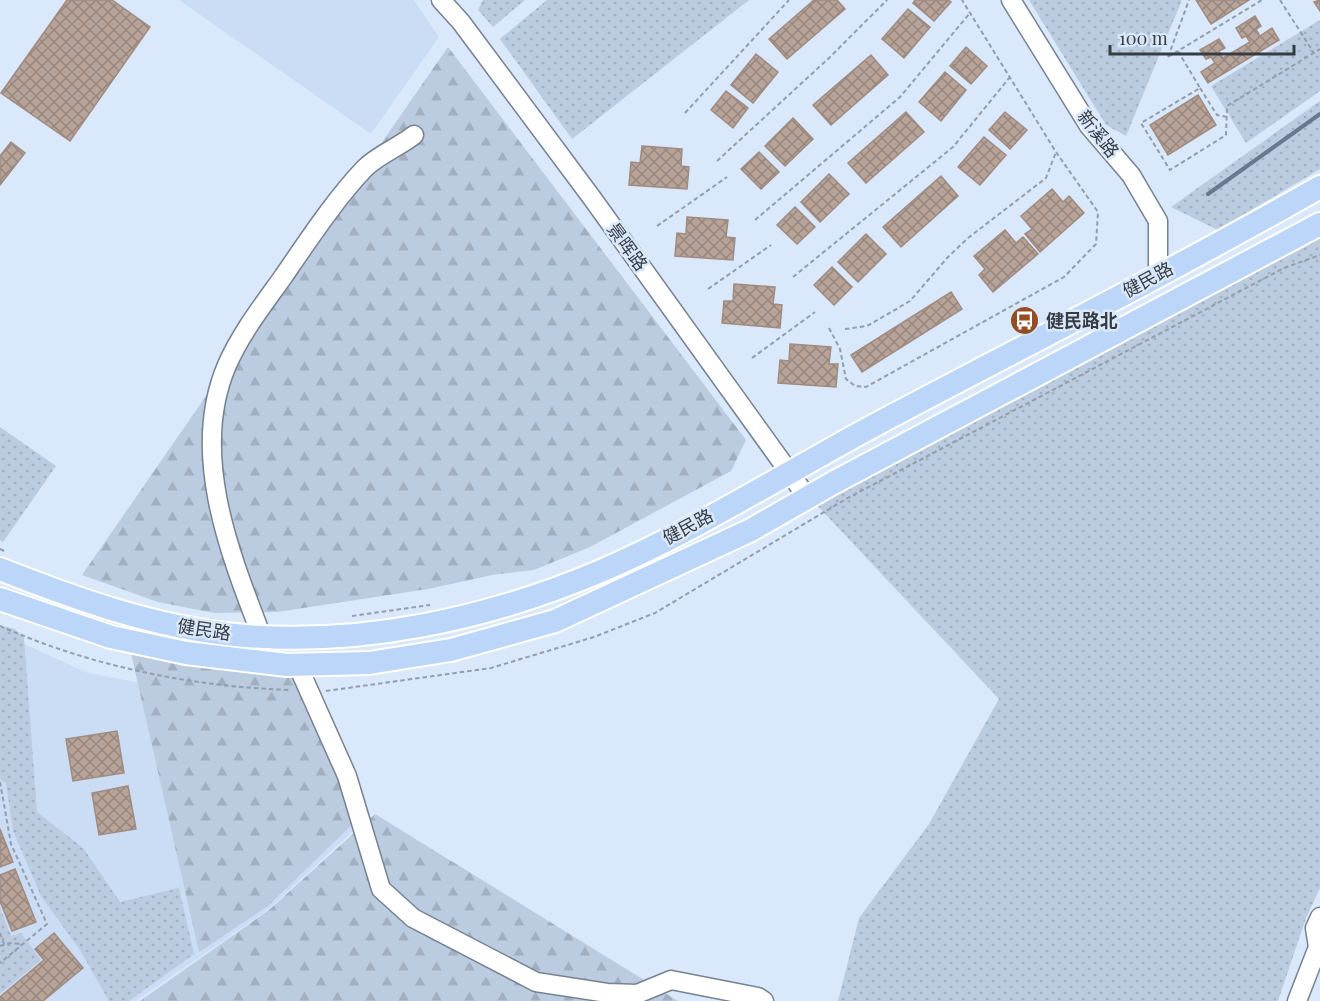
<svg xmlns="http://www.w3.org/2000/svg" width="1320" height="1001" font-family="'Playfair Display','Noto Sans SC',serif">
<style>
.built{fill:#caddf5}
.green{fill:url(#green-dots)}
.forest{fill:url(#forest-firs)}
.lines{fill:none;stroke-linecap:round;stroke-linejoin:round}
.stream{stroke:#68798f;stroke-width:4}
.building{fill:url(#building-cross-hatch);stroke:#a08b81;stroke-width:1.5}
.minor-casing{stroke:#758292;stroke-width:21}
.major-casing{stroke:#fff;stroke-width:26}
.path{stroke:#939dab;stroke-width:2;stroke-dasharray:4.5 3;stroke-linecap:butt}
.minor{stroke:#fff;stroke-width:18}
.major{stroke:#bbd6f8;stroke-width:22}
.labels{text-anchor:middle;stroke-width:5;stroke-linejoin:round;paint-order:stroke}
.street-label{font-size:18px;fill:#363c43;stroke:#dae8fb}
.poi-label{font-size:18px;font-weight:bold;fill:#363c43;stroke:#dae8fb;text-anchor:start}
</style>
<defs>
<pattern id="green-dots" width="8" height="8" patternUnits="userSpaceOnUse" patternTransform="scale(1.5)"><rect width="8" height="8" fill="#bbcbe0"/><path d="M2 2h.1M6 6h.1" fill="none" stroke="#a1afc1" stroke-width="1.8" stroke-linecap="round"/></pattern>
<pattern id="forest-firs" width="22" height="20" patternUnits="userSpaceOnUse" patternTransform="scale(1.5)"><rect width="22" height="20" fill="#bbcbe0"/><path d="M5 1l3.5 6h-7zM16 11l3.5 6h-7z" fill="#a1afc1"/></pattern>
<pattern id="building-cross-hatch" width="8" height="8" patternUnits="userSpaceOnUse" patternTransform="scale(1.5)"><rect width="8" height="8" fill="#b8a398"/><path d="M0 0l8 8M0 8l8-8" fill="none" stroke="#96867e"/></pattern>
</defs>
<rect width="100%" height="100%" fill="#dae8fb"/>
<!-- built -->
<path class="built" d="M179 0H414L439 37 371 134Z
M0 633 88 673 184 691 322 708 370 815 269 909 136 1001H0Z"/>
<!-- green -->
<path class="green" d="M483 0H525L493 27 478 10Z
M547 0H749L572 139 500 39Z
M1029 0H1182L1126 136 1106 125Z
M1320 20V91L1246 143 1211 86Z
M1320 101V169L1218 230 1171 207Z
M1320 228V888L1306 918 1278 1001H838L859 918 929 824 999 699 814 502Z
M0 427 56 466 3 542 0 540Z
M6 627 15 629 24 638 37 812 83 848 120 902 179 888 194 954 129 1001H109L80 950 41 896 13 831 6 783 0 779V628Z
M0 908 11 936 21 933 41 960 0 994Z"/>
<!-- forest -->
<path class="forest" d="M448 47 746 440 731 471 590 547 534 570 492 575 428 589 277 612 214 613 158 602 82 575Z
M130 649 303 670 364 813 268 906 199 952Z
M375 814 678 1001H140L269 910Z"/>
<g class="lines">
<!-- stream -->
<path class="stream" d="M1208 194 1320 114"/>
</g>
<!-- building -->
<path class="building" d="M67 0H112L150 27 70 141 1 93Z
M814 0H837L845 9 787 59 769 39Z
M915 0H948L951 2 934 21 913 3Z
M1196 0H1249L1211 24Z
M1320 0V11L1314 2Z
M908 9 930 27 904 58 882 39Z
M1255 16 1261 26 1256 29 1260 36 1272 28 1279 40 1208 83 1201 72 1215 63 1211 57 1206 59 1200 50 1219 39 1225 48 1219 51 1223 58 1250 42 1246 36 1242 38 1236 28Z
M966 47 987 66 971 84 950 66Z
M756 54 778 72 753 103 731 85Z
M871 55 888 75 831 125 813 105Z
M945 72 966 90 941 121 919 102Z
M726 91 748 108 733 128 711 110Z
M1198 95 1216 125 1168 155 1150 125Z
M906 112 924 132 866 183 848 163Z
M1005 112 1027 130 1010 149 989 130Z
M793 118 813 139 785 166 765 146Z
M984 137 1006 155 980 185 958 167Z
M11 142 25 153 0 185V156Z
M642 146 682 149 681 166 689 167 687 189 629 185 631 162 640 163Z
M759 152 779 172 761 189 741 169Z
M829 174 849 194 820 222 801 202Z
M941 176 958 196 901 247 883 227Z
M1052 189 1063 202 1069 196 1084 213 1040 252 1025 234 1032 229 1021 216Z
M795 207 815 227 797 244 777 225Z
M687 217 728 220 726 237 735 238 733 260 675 256 677 233 686 234Z
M1005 230 1016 243 1023 237 1038 254 993 292 979 275 985 269 974 256Z
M866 234 886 254 858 282 838 262Z
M832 267 852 287 834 305 814 285Z
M734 284 775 287 773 304 782 305 780 328 722 323 724 301H733Z
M951 292 962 309 862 372 851 355Z
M790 344 831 347 829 364H838L836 387 778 383 780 360 789 361Z
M117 731 124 773 73 781 66 739Z
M128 786 136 829 99 835 92 793Z
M0 829 13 862 0 867Z
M15 869 36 922 12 931 0 901V875Z
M54 933 83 968 43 1001H0V997L44 960 35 949Z"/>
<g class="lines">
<defs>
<path id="minor" d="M441 0 461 22 592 198 807 497
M1011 0 1089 126 1131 175 1158 221V275
M262 637C230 554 189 453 227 365 241 333 263 305 283 277 307 242 336 198 365 168 378 155 399 147 414 135
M297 664 347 776 381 889 413 918 536 982 607 993 637 994 671 980 758 997 764 1001
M1297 1001 1318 947 1315 928 1320 917"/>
<path id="major" d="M0 569C76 599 154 627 235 635 359 647 488 619 601 571 696 530 784 474 875 425 1024 346 1174 270 1320 187
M0 599 111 637 186 653 287 665 369 663 451 650 555 621 751 530 833 483 1320 224"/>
</defs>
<!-- minor casing -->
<use href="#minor" class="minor-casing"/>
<!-- major casing -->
<use href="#major" class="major-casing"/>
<!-- path -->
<path class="path" d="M1280 0 1314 53
M1178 51 1200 88 1141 123 1170 170 1226 135 1227 106 1320 49
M1168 57 1262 0
M1168 57 1189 0
M1200 88 1217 115 1227 117
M685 113 789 0
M717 161 829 58 887 0
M755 220 900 97 970 13
M657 226 727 177
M793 277 953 147 1010 77
M708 289 771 245
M829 328 840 349 846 379 855 386 866 387 1064 277 1096 244 1098 212 1056 152 962 0
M845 329 867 326 910 301 948 257 968 238 1046 178 1056 152
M752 358 815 312
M0 549 6 552
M352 616 430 605
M0 626C90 666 193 687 291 690
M326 691 491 668 594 637 655 613 846 499 1284 268 1320 255
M0 782 11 844 47 924 0 963
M0 933 4 944
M0 946 10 943 22 944"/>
<!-- minor -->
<use href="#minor" class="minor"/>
<!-- major -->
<use href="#major" class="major"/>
</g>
<!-- icons -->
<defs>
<symbol id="bus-disc" viewBox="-11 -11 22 22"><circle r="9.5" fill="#934d25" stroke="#dae8fb"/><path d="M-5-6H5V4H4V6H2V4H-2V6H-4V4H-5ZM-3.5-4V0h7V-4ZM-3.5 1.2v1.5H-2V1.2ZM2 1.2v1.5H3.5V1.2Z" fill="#fff"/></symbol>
</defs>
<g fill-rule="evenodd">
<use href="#bus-disc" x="1008" y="304" width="33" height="33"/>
</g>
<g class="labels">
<!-- street labels -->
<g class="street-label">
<text transform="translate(1098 134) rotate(52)" y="6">新溪路</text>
<text transform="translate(627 247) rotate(54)" y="6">景晖路</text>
<text transform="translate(1148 280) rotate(-28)" y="6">健民路</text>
<text transform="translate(688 527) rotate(-28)" y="6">健民路</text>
<text transform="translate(204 630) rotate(9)" y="6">健民路</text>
</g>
<!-- poi labels -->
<g class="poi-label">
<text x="1046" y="327">健民路北</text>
</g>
</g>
<!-- scale -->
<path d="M1110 45v9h184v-9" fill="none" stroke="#363c43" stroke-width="3"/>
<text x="1119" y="45" font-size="18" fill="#363c43" stroke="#dae8fb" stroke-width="4.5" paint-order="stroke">100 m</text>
</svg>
